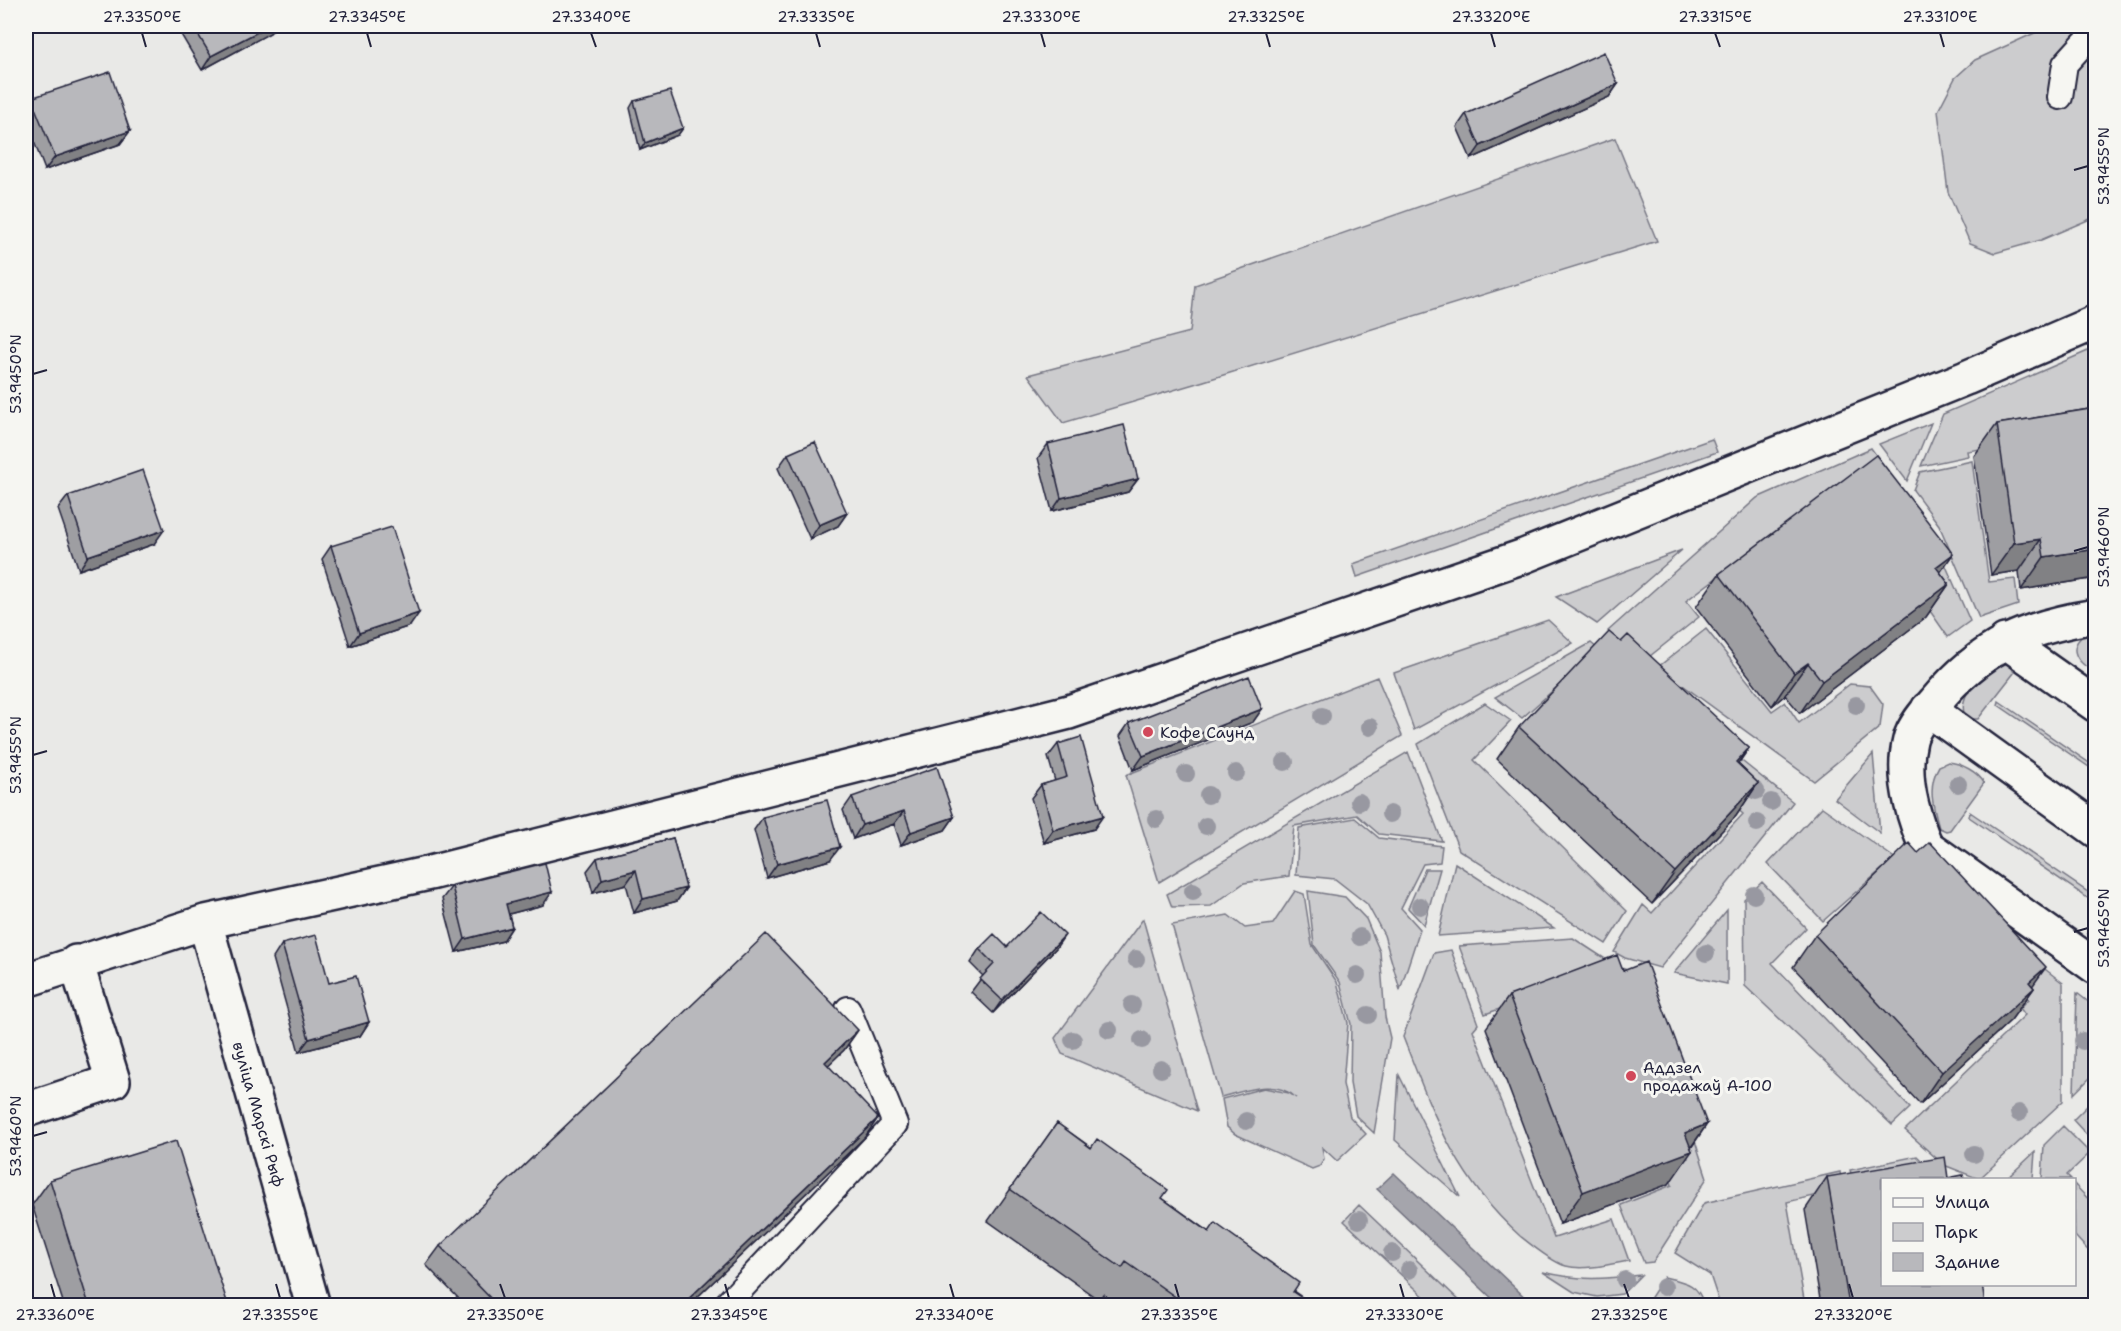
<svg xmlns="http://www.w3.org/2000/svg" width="2121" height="1331" font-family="'Shantell Sans',sans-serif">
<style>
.green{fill:#ccccce;stroke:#777784;stroke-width:1.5}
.water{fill:#a5a5ac;stroke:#71717f;stroke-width:1.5}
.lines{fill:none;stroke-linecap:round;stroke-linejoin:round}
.lane-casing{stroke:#22223b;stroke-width:28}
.street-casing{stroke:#22223b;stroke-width:38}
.lane{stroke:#f6f6f2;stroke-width:24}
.street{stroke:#f6f6f2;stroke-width:33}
.tree{fill:#9898a1}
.wall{fill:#9e9ea2;stroke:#22223b;stroke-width:1.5}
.shaded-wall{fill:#818184;stroke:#22223b;stroke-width:1.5}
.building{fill:#b8b8bc;stroke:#22223b;stroke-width:1.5}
.ticks{fill:none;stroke:#22223b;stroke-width:2}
.poi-dot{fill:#d1495b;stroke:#f6f6f2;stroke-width:2}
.labels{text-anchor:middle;stroke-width:6;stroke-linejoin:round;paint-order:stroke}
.poi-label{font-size:16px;fill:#22223b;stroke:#f6f6f2;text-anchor:start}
.street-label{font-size:16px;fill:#22223b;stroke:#f6f6f2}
.neatline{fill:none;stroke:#22223b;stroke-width:2}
.ticks-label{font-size:15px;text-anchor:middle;fill:#22223b}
</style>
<rect width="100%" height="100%" fill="#e9e9e7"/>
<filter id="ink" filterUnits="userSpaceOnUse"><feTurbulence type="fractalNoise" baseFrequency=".0167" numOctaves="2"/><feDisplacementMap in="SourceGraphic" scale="12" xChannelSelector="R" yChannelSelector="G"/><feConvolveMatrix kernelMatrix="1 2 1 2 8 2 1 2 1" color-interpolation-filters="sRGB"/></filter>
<g filter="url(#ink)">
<!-- green -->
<path class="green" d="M2050 26H2095V217L2041 240 1995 253 1970 243 1948 192 1938 111 1955 78 1975 60Z
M1615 138 1657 241 1204 381 1063 423 1028 375 1190 332 1195 285Z
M2095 348V431L1967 451 1968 456 1921 466 1943 414Z
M1931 423 1907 481 1879 444Z
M1712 439 1717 452 1357 577 1353 564Z
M1871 448 1905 495 1850 477 1686 601 1699 617 1640 664 1608 631 1757 498Z
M1972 461 1989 582 2015 579 2018 605 1979 618 1939 525 1913 490 1920 472Z
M1932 534 1970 621 1948 637 1921 598Z
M1682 550 1597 624 1556 597Z
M1548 620 1573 643 1414 730 1394 673Z
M1706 629 1772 711 1785 702 1799 723 1850 684 1870 686 1883 704 1880 727 1814 781 1658 667Z
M2095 632V673C2090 669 2084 666 2080 661 2068 647 2080 633 2095 632Z
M1591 643 1629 676 1586 661 1522 718 1495 697Z
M2007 664 2011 665 2014 673 1978 719H1967C1952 697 1986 667 2007 664Z
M1377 677 1402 736 1159 882 1126 775Z
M1999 701 2095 767V771L1998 705Z
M1485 703 1511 721 1474 760 1627 911 1606 944 1459 850 1418 744Z
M1408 752 1442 841 1379 834 1357 815 1294 826 1289 876 1244 883 1211 906 1172 907 1167 894Z
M1873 754 1880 833 1835 799Z
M1738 758 1793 802 1660 968 1625 958 1614 952 1643 905 1652 913 1743 814 1723 796Z
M1948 762C1961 763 1978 772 1984 783L1950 830 1946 831 1939 828C1933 807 1927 786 1939 766Z
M1822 807 1903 864 1890 877 1882 869 1823 921 1768 864Z
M1970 812 2095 897V903L1969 817Z
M1355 818 1379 838 1442 846 1440 862 1423 864 1401 908 1420 929 1400 990 1384 935 1367 904 1335 879 1296 875 1299 828Z
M1455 863 1554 928 1438 936Z
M1425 869H1440L1424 925 1408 908Z
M1762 882 1806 928 1772 963 1910 1108 1892 1125 1745 986 1744 899Z
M1295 891 1304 894 1312 945 1337 982 1348 1023 1343 1084 1350 1117 1366 1134 1337 1161 1322 1147 1324 1159 1320 1166 1312 1169 1235 1134 1227 1127 1222 1099 1264 1088 1289 1093 1296 1098C1276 1078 1245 1091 1221 1097L1172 925 1228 915 1245 928 1273 924Z
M1308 891 1345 897 1366 919 1380 952 1385 1017 1390 1038 1374 1133 1356 1116 1350 1083 1351 1024 1340 982 1314 945Z
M1727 910V984L1674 973Z
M2095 912V943C2082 934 2087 924 2095 912Z
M1143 919 1197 1111 1062 1054 1055 1038Z
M1573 938 1616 966 1649 978 1598 975 1485 1014 1459 946Z
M2019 949 2063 983V1101L1979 1179 1944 1165 1905 1130 2025 1015 2020 1008 2029 999 2001 969Z
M1451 950 1478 1024 1473 1030 1554 1238 1614 1219 1629 1261C1612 1264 1583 1271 1566 1266 1553 1263 1530 1244 1520 1236 1456 1179 1433 1114 1403 1037L1434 953Z
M2077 993 2095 1007 2096 1072 2074 1094Z
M1399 1075 1460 1197 1395 1140Z
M2095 1098V1144L2073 1120Z
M2063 1126 2090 1153 2067 1175 2071 1179H2042L2044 1145Z
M1695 1141 1707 1178 1653 1262 1644 1263 1621 1205 1672 1185 1667 1167 1688 1158 1683 1145Z
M2035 1152 2033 1179H2006Z
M1917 1156 1935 1174 1882 1180 1858 1197 1850 1170Z
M1840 1172 1843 1189 1787 1202 1805 1305H1720L1710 1275 1675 1253 1704 1203Z
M2074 1184 2095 1206V1258L2075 1236Z
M1359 1205 1464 1305H1433L1344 1221Z
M1543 1272C1581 1281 1602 1279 1641 1275L1622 1294 1597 1297 1574 1292Z
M1664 1277C1685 1282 1698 1283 1704 1305H1646Z"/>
<!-- water -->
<path class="water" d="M1394 1173 1533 1305H1499L1377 1189Z"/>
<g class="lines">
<defs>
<path id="lane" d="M2060 97 2065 64 2084 43 2096 36
M725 1306 895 1124 848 1009"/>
<path id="street" d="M2096 616C2026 627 1981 646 1935 702 1926 712 1913 727 1910 740 1901 776 1912 814 1926 846L2096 967
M2005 641 2096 705
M1928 709 2096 830
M205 922 313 1306
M26 980 205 922 430 873 1069 712 1524 556 1966 378 2096 322
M26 1110 113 1081 76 962"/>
</defs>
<!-- lane casing -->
<use href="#lane" class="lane-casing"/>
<!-- street casing -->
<use href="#street" class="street-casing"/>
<!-- lane -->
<use href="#lane" class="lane"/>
<!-- street -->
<use href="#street" class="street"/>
</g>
<!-- trees -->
<g class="tree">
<circle cx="1856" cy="705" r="9"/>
<circle cx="1322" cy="716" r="9"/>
<circle cx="1370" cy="727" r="9"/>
<circle cx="1285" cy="762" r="9"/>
<circle cx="1236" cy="773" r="9"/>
<circle cx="1186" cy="774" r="9"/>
<circle cx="1958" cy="784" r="9"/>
<circle cx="1756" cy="791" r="9"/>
<circle cx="1208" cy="795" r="9"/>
<circle cx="1359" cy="802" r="9"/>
<circle cx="1771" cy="802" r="9"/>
<circle cx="1390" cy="814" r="9"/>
<circle cx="1156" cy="819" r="9"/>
<circle cx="1757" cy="823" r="9"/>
<circle cx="1206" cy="826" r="9"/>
<circle cx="1193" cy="891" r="9"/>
<circle cx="1754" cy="895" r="9"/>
<circle cx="1420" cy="906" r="9"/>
<circle cx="1360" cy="937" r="9"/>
<circle cx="1706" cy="953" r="9"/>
<circle cx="1136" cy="959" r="9"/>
<circle cx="1357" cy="975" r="9"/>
<circle cx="1132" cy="1005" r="9"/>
<circle cx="1368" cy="1015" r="9"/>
<circle cx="1109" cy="1030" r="9"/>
<circle cx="1073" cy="1040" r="9"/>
<circle cx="1142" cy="1040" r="9"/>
<circle cx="2083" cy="1041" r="9"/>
<circle cx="1161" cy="1069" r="9"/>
<circle cx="2019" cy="1113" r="9"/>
<circle cx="1246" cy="1121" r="9"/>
<circle cx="1974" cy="1154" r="9"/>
<circle cx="1359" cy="1220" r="9"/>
<circle cx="1392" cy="1253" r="9"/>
<circle cx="1409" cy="1270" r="9"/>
<circle cx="1625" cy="1280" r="9"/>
<circle cx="1664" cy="1287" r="9"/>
</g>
<!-- wall -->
<path class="wall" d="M176 26H276L270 33 202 70Z
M1618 84 1609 97 1471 159 1457 127 1466 114Z
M31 98 130 131 120 144 45 170 26 121V106Z
M634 101 683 128 678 135 640 150 630 108Z
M2096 408V578L2021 590 2019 571 1991 575 1974 456 1997 424Z
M1048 444 1138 479 1128 492 1052 511 1038 458Z
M788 454 847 513 838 526 810 539 778 468Z
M68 496 154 544 79 570 58 509Z
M331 546 410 626 350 646 322 559Z
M1940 572 1949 584 1926 617 1800 713 1785 695 1772 706 1696 607 1719 574Z
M1621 642 1749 748 1738 764 1758 783 1736 816 1652 904 1497 759 1519 727Z
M1262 709 1253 722 1133 770 1120 736 1129 723Z
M1058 744 1094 829 1044 843 1031 798 1041 785 1055 781 1048 757Z
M852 797 954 817 945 830 901 845 894 824 853 839 843 810Z
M763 817 830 860 767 878 754 830Z
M673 838 686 888 677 901 634 913 626 884 593 893 587 871 597 858Z
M452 886 543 905 509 914 512 927 503 941 456 952 442 899Z
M1815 935 2032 986 2034 988 2011 1020 1920 1104 1793 967Z
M282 944 369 1022 360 1036 299 1052 273 958Z
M1007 947 1056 948 993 1013 971 992 983 976 970 963 979 949Z
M1623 971 1707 1124 1691 1148 1669 1184 1560 1224 1486 1028 1509 996Z
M858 1030 844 1050 828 1065 865 1137 689 1305H465L426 1265 440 1246Z
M1057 1123 1162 1198 1313 1305H1119L1103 1294 1099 1300 988 1221Z
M2096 1167V1180L2090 1174Z
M1827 1177 1948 1178 1985 1305H1821L1805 1210Z
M50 1180 228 1305H64L32 1205Z"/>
<!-- shaded-wall -->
<path class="shaded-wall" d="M269 26H276L270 33 202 70 211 56Z
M1618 84 1609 97 1471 159 1480 146Z
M683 128 678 135 640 150 645 143Z
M130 131 120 144 45 170 55 157Z
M1138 479 1128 492 1052 511 1061 498Z
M847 513 838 526 810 539 819 525Z
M164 530 154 544 79 570 88 556Z
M2041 539 2019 571 1991 575 2014 543Z
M2096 549V578L2021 590 2044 557Z
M1953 554 1930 587 1936 567Z
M1949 584 1926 617 1800 713 1822 681Z
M419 613 410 626 350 646 359 633Z
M1808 663 1785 695 1772 706 1794 673Z
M1262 709 1253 722 1133 770 1143 756Z
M1749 748 1726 780 1736 762Z
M1758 783 1736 816 1652 904 1675 872Z
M904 811 894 824 853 839 862 825Z
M1103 816 1094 829 1044 843 1053 830Z
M954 817 945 830 901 845 911 832Z
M840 847 830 860 767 878 777 864Z
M636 870 626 884 593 893 602 879Z
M686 888 677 901 634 913 643 899Z
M552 892 543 905 497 917 506 904Z
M512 927 503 941 456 952 465 939Z
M1065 935 1056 948 993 1013 1002 1000Z
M2046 967 2026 995 2034 988 2011 1020 1920 1104 1942 1072 2029 982Z
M369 1022 360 1036 299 1052 309 1039Z
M858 1030 844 1050 812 1081 825 1062Z
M878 1118 865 1137 689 1305H682Z
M1707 1124 1687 1153 1692 1151 1669 1184 1560 1224 1583 1192 1685 1133Z"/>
<!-- building -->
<path class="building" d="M193 26H269L211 56Z
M1604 52 1618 84 1480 146 1466 114Z
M110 72 130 131 55 157 31 98Z
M670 91 683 128 645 143 634 101Z
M2096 408V549L2044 557 2041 539 2014 543 1997 424Z
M1124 425 1138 479 1061 498 1048 444Z
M815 442 847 513 819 525 788 454Z
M1876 455 1953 554 1936 567 1949 584 1822 681 1808 663 1794 673 1719 574Z
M143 470 164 530 88 556 68 496Z
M392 527 419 613 359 633 331 546Z
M1609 632 1621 642 1628 635 1749 748 1736 762 1758 783 1675 872 1519 727Z
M1249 676 1262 709 1143 756 1129 723Z
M1081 737 1103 816 1053 830 1041 785 1067 777 1058 744Z
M937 767 954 817 911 832 904 811 862 825 852 797Z
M827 800 840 847 777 864 763 817Z
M673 838 686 888 643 899 636 870 602 879 597 858Z
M1930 842 2046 967 2029 982 2034 988 1942 1072 1815 935 1909 843 1918 853Z
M545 863 552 892 506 904 512 927 465 939 452 886Z
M1041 912 1065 935 1002 1000 980 979 994 964 979 949 994 934 1007 947Z
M766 934 858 1030 825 1062 878 1118 682 1305H497L440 1246Z
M316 935 329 983 356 976 369 1022 309 1039 282 944Z
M1617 955 1623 971 1646 962 1707 1124 1685 1133 1692 1151 1583 1192 1509 996Z
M1057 1123 1091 1148 1097 1139 1168 1190 1162 1198 1209 1232 1215 1223 1299 1283 1293 1292 1313 1305H1182L1184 1303 1126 1262 1122 1268 1010 1189Z
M176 1141 228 1305H89L50 1180Z
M1945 1157 1948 1178 1963 1175 1964 1179H1882V1284H1982L1985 1305H1849L1827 1177Z"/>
</g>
<!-- ticks -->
<path class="ticks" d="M142 33 146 47M367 33 371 47M591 33 596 47M816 33 820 47M1041 33 1045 47M1266 33 1270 47M1491 33 1495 47M1715 33 1720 47M1940 33 1944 47M2074 170 2088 166M33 374 47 370M2074 551 2088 547M33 755 47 751M2074 932 2088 928M33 1136 47 1132M51 1284 55 1298M276 1284 280 1298M500 1284 505 1298M725 1284 729 1298M950 1284 954 1298M1175 1284 1179 1298M1400 1284 1404 1298M1624 1284 1629 1298M1849 1284 1853 1298"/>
<!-- markers -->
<g class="poi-dot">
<circle cx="1148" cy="732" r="6"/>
<circle cx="1631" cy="1076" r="6"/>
</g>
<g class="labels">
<!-- poi labels -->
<g class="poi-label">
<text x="1160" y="738">Кофе Саунд</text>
<text x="1643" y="1073">Аддзел<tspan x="1643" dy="18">продажаў А-100</tspan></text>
</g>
<!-- street labels -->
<g class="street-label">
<text transform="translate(259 1114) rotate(74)" y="6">вуліца Марскі Рыф</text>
</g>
</g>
<!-- margin -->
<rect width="2121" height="1331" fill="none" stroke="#f6f6f2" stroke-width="66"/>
<!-- legend -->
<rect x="1881" y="1178" width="195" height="108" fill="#f6f6f2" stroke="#a1a1a9" stroke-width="1.5"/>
<rect x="1893" y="1198" width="30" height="9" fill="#f6f6f2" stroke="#a1a1a9" stroke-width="1.5"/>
<text x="1935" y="1208" font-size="18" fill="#22223b">Улица</text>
<rect x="1893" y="1223" width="30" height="18" fill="#ccccce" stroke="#a1a1a9" stroke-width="1.5"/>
<text x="1935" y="1238" font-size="18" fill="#22223b">Парк</text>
<rect x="1893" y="1253" width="30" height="18" fill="#b8b8bc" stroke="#a1a1a9" stroke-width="1.5"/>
<text x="1935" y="1268" font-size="18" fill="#22223b">Здание</text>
<rect x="33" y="33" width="2055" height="1265" class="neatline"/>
<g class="ticks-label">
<text x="142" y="22">27.3350°E</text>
<text x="367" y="22">27.3345°E</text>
<text x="591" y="22">27.3340°E</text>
<text x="816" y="22">27.3335°E</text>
<text x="1041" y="22">27.3330°E</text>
<text x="1266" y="22">27.3325°E</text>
<text x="1491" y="22">27.3320°E</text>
<text x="1715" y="22">27.3315°E</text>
<text x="1940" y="22">27.3310°E</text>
<text transform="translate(2104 166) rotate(-90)" y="5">53.9455°N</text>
<text transform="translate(16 374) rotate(-90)" y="5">53.9450°N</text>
<text transform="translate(2104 547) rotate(-90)" y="5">53.9460°N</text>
<text transform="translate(16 755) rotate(-90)" y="5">53.9455°N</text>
<text transform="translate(2104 928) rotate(-90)" y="5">53.9465°N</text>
<text transform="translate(16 1136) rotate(-90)" y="5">53.9460°N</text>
<text x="55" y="1320">27.3360°E</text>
<text x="280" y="1320">27.3355°E</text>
<text x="505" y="1320">27.3350°E</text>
<text x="729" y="1320">27.3345°E</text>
<text x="954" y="1320">27.3340°E</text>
<text x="1179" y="1320">27.3335°E</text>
<text x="1404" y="1320">27.3330°E</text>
<text x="1629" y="1320">27.3325°E</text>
<text x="1853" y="1320">27.3320°E</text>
</g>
</svg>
